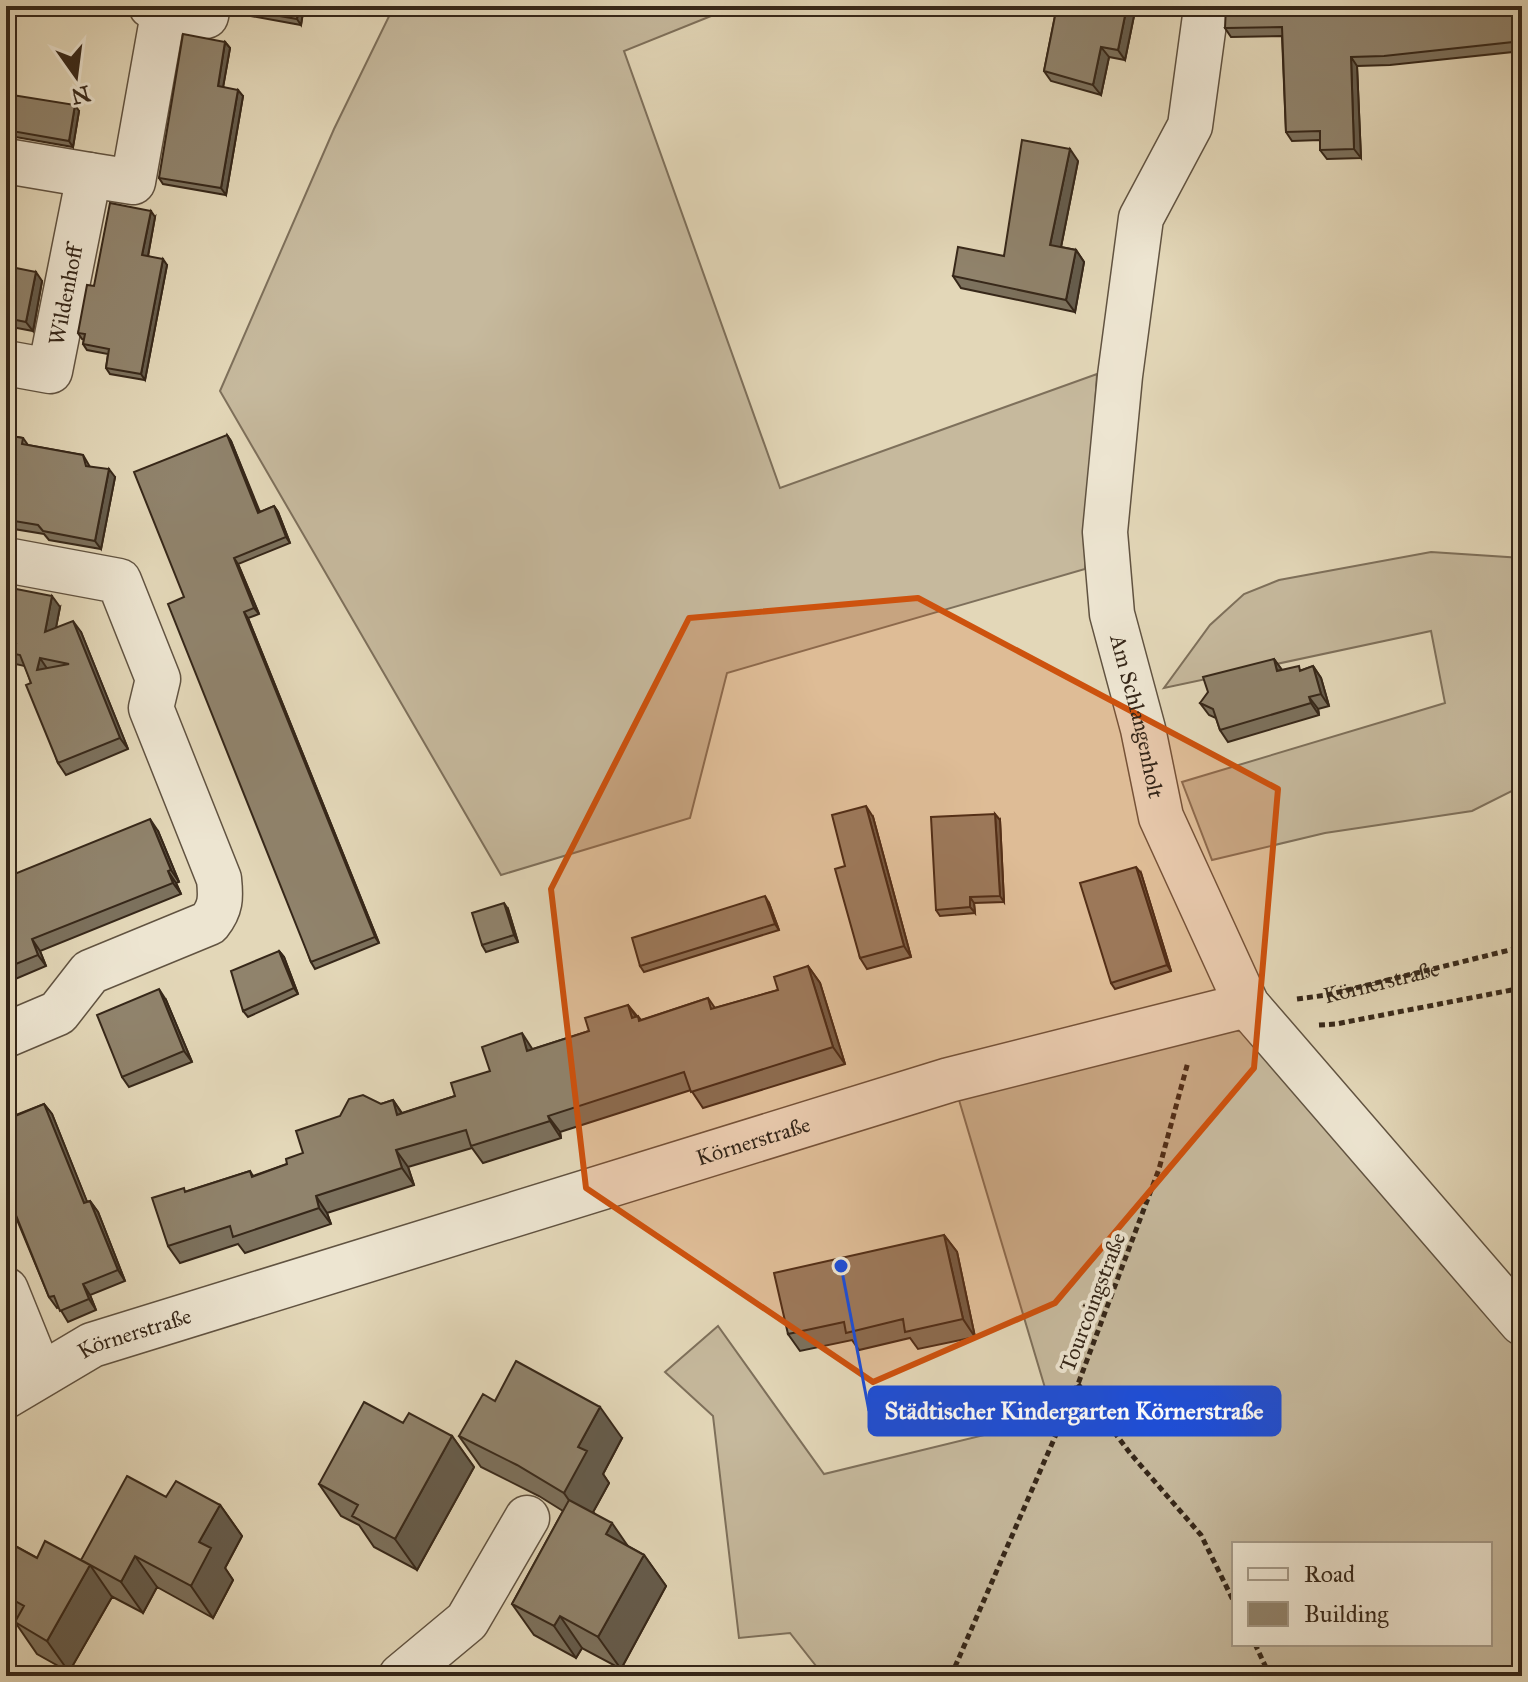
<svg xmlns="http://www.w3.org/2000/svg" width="1528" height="1682" font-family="'IM FELL Great Primer',serif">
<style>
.grass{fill:#c6b99d;stroke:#7e705b;stroke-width:2;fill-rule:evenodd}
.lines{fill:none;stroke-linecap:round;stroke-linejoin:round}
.minor-casing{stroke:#615341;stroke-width:47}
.path{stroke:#362719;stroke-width:5;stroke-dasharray:6 4;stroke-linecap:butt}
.minor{stroke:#ede5d1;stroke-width:44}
.wall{fill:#7c715d;stroke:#362719;stroke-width:2}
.shaded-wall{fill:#655c4c;stroke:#362719;stroke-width:2}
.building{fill:#90836c;stroke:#362719;stroke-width:2;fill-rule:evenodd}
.marked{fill:#cd520e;fill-opacity:0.2;stroke:#cd520e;stroke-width:6;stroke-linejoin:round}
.labels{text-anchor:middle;stroke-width:8;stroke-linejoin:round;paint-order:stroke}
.street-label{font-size:22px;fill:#362719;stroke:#ede5d1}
.leader{fill:none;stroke:#1d4ed8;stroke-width:3}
.callout-dot{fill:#1d4ed8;stroke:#ede5d1;stroke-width:3}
.callout{fill:#1d4ed8;stroke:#1d4ed8;stroke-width:3}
.callout-label{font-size:24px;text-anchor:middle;font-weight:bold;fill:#fff}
</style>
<rect width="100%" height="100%" fill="#e3d7b8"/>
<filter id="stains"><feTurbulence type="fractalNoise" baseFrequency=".0025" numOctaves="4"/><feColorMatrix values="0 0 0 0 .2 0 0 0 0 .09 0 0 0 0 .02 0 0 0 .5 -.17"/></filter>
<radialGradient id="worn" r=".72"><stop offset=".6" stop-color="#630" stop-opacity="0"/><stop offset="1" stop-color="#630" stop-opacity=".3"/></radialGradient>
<!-- grass -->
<path class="grass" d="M394 6H736L624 51 780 488 1097 374 1085 569 727 673 690 818 501 875 220 391 334 129Z
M1431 552 1522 558 1516 621 1522 641V786L1472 811 1325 833 1212 860 1182 782 1445 703 1431 631 1164 688 1210 625 1244 594 1279 580Z
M1232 1030 1259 1034 1522 1339V1676H824L790 1633 739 1638 713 1416 665 1372 718 1326 824 1474 1054 1418 959 1100ZM1234 1544H1490V1644H1234Z"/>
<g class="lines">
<defs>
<g id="minor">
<path id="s2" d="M1209 6 1205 16 1190 126 1141 218 1120 376 1105 532 1112 614 1143 729 1161 817 1247 1005 1522 1323"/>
<path d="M164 8 206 16 208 6"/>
<path d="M6 161 89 175 50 371 6 363"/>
<path d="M89 175 133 182 164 8 151 6"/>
<path d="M6 560 119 581 158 679 151 708 219 879C221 898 221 908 209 923L90 972 58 1013 6 1035"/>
<path d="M6 1290 40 1374"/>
<path id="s3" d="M6 1396 92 1345 949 1080 1247 1005"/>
<path d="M401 1676 467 1621 527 1518"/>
</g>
</defs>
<!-- minor casing -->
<use href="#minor" class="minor-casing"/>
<!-- path -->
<g class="path">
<path id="s1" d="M1297 999 1327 995 1522 947"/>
<path d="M1319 1025 1336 1024 1522 988"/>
<path d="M1078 1384 1130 1453 1201 1535 1234 1602"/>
<path d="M1255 1644 1270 1676"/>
<path d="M951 1676 1078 1384 1159 1169 1188 1062"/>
</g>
<!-- minor -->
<use href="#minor" class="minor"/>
</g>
<!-- wall -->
<path class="wall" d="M236 6H304L301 25 240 14 235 8Z
M1057 6H1136L1125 60 1109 57 1101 95 1051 81 1044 71Z
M1522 6V51L1390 65 1357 66 1361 158 1327 159 1320 150V140L1292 141 1286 132 1282 36 1231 37 1225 28Z
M225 42 230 48 223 87 243 96 226 195 163 184 159 178Z
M6 94 79 111 73 147 10 136 6 137Z
M1078 161 1061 247 1076 250 1084 262 1075 312 961 288 953 276 1004 256Z
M155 217 148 256 167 265 145 380 110 374 106 368 108 354 87 350 83 344 84 340 82 339 78 333 94 286Z
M6 266 42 281 33 331 6 326Z
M6 435 23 438 28 445 83 455 90 467 115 477 101 549 49 540 44 534 14 529 8 520 15 482 6 480Z
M227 435 231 441 260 512 274 506 278 512 290 543 238 564 259 614 248 618 379 943 315 969 311 962 184 597Z
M60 607 56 627 81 632 128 749 66 775 58 763 31 683 25 666 6 662V647L16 643Z
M1274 659 1282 670H1302L1313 666 1321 678 1329 706 1318 709 1319 715 1228 742 1220 730 1216 718 1209 715 1200 703Z
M873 817 911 957 867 969 860 958 845 866Z
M1000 820 1004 902 974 903 975 913 940 916 936 910Z
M6 823 12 838 6 841Z
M158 831 179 882 176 883 181 894 40 951 46 966 6 983V895Z
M1141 873 1171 971 1115 989 1111 983Z
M769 903 779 930 644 972 640 966Z
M508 909 518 942 486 952 482 945Z
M279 951 284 957 298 994 248 1017 243 1011Z
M808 966 820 983 845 1064 703 1108 691 1090 560 1132 561 1138 483 1163 472 1148 408 1167 414 1185 327 1213 331 1224 245 1253 238 1244 180 1263 168 1246 187 1191 250 1171 253 1176 287 1164 381 1104 393 1100 402 1113 455 1096 490 1071 533 1049 589 1031 628 1005 637 1016 641 1020 708 998 715 1008 778 990Z
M166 1000 192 1062 129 1087 122 1077Z
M6 1092 16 1115 44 1104 52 1114 87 1202 90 1201 98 1212 125 1281 90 1295 96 1310 68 1322 59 1307 57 1308 49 1297 13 1210 11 1211 6 1203Z
M944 1235 957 1252 975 1337 918 1349 910 1338 859 1350 852 1340 800 1351 788 1334Z
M495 1401 622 1438 603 1474 609 1483 593 1512 628 1546 644 1555 666 1586 621 1669 582 1648 576 1658 534 1635 512 1604 563 1511 539 1496 481 1467 459 1436Z
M403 1423 452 1436 474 1467 417 1570 374 1547 359 1525 341 1516 319 1484Z
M166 1497 220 1505 242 1536 225 1568 233 1580 213 1618 157 1587 143 1613 111 1596 112 1597 69 1672 37 1654 15 1622 16 1620 6 1615V1541L37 1558 82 1561Z"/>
<!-- shaded-wall -->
<path class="shaded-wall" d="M299 6H304L301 25 297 19Z
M1127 6H1136L1125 60 1118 50Z
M225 42 230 48 222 93 218 86Z
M1101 47 1109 57 1101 95 1093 85Z
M1351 57 1357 66 1361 158 1354 149Z
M238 90 243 96 226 195 221 188Z
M75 105 79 111 73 147 69 141Z
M1070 149 1078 161 1059 257 1050 245Z
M151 211 155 217 147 261 142 255Z
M1076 250 1084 262 1075 312 1066 300Z
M163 259 167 265 145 380 141 374Z
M36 272 42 281 33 331 26 322Z
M227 435 231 441 262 519 258 513Z
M109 469 115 477 101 549 95 541Z
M274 506 278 512 290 543 286 537Z
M234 558 238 564 259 614 254 608Z
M52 596 60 607 53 643 45 632Z
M244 612 248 618 379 943 375 937Z
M73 621 81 632 128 749 120 738Z
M40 658 48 670H37Z
M1274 659 1282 670 1277 671Z
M1313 666 1321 678 1329 706 1321 694Z
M1309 697 1318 709 1319 715 1311 703Z
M866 806 873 817 911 957 904 946Z
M995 814 1000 820 1004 902 1000 896Z
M150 819 158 831 179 882 171 870Z
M1136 867 1141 873 1171 971 1167 965Z
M168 871 176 883 181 894 173 883Z
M765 896 769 903 779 930 775 924Z
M970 897 974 903 975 913 970 907Z
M504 903 508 909 518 942 514 935Z
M32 939 40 951 46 966 38 955Z
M279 951 284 957 298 994 294 988Z
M808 966 820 983 845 1064 833 1047Z
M159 989 166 1000 192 1062 184 1051Z
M628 1005 639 1021 638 1016 650 1033 632 1018Z
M522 1033 533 1050 527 1051Z
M6 1092 9 1096 21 1127 13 1117 6 1098Z
M393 1100 404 1117 397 1115Z
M44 1104 52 1114 92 1214 84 1203Z
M548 1116 560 1132 561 1138 550 1121Z
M396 1150 408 1167 414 1185 402 1168Z
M316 1196 327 1213 331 1224 319 1208Z
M90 1201 98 1212 125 1281 118 1270Z
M944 1235 957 1252 975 1337 963 1319Z
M83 1284 90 1295 96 1310 89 1299Z
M600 1407 622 1438 603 1474 609 1483 586 1525 564 1493 578 1447Z
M452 1436 474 1467 417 1570 395 1539Z
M220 1505 242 1536 225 1568 233 1580 213 1618 191 1586 199 1542Z
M612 1523 634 1555 606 1534Z
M644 1555 666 1586 621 1669 598 1637Z
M135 1556 157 1587 143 1613 121 1582Z
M90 1565 112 1597 69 1672 47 1641Z
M560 1616 582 1648 576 1658 554 1626Z"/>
<!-- building -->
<path class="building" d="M236 6H299L297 19 235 8Z
M1057 6H1127L1118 50 1101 47 1093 85 1044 71Z
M1226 6H1522V41L1384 56 1351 57 1354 149 1320 150V131L1286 132 1282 27 1225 28Z
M183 34 225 42 218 86 238 90 221 188 159 178Z
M6 94 75 105 69 141 6 130Z
M1022 140 1070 149 1050 245 1076 250 1066 300 953 276 958 247 1004 256Z
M110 203 151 211 142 255 163 259 141 374 106 368 109 349 83 344 85 334 78 333 87 285 94 286Z
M6 266 36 272 26 322 6 318Z
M6 435 23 438 22 444 83 455 86 466 109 469 95 541 43 531 38 525 8 520 16 475 6 473Z
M227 435 258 513 274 506 286 537 234 558 254 608 244 612 375 937 311 962 168 604 184 597 134 472Z
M6 587 52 596 45 632 73 621 120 738 58 763 26 685 31 683 20 655 6 652V647L16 643 6 619ZM40 658 69 664 37 670Z
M1274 659 1277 671 1299 666 1300 671 1313 666 1321 694 1309 697 1311 703 1220 730 1213 709 1200 703 1208 692 1203 677Z
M866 806 904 946 860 958 835 869 845 866 832 815Z
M995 814 1000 896 970 897V907L936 910 931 817Z
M150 819 171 870 168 871 173 883 32 939 38 955 6 968V895L13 892 7 877Z
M1136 867 1167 965 1111 983 1080 883Z
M765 896 775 924 640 966 632 938Z
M504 903 514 935 482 945 472 913Z
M279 951 294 988 243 1011 231 971Z
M808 966 833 1047 691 1092 684 1072 548 1116 550 1121 471 1146 466 1130 396 1150 402 1168 316 1196 319 1208 233 1237 230 1226 168 1246 152 1198 184 1188 185 1192 250 1171 252 1177 287 1164 286 1159 303 1153 296 1131 340 1116 349 1099 363 1095 381 1104 393 1100 397 1115 455 1096 451 1083 490 1071 482 1047 522 1033 527 1051 589 1031 585 1018 628 1005 632 1018 638 1016 639 1021 708 998 711 1009 778 990 774 977Z
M159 989 184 1051 122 1077 97 1015Z
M6 1098 13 1117 44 1104 84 1203 90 1201 118 1270 83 1284 89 1299 60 1311 54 1296 49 1297 9 1198 6 1199Z
M944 1235 963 1319 905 1332 903 1319 846 1333 844 1322 788 1334 774 1273Z
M516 1361 600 1407 578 1447 587 1451 564 1493 517 1465 459 1436 483 1394 495 1401Z
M364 1402 403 1423 409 1413 452 1436 395 1539 352 1516 358 1505 319 1484Z
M127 1476 166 1497 176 1481 220 1505 199 1542 211 1548 191 1586 135 1556 121 1582 81 1560Z
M569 1500 612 1523 606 1534 644 1555 598 1637 560 1616 554 1626 512 1604Z
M6 1541 37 1558 45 1541 90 1565 47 1641 15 1622 24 1606 6 1596Z"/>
<!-- marked area -->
<path class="marked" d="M918 598 1278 789 1254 1068 1055 1303 873 1382 586 1188 551 889 689 618Z"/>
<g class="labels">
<!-- street labels -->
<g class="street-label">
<text transform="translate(65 295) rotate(-79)" y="8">Wildenhoff</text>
<text dy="8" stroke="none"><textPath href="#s2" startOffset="730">Am Schlangenholt</textPath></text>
<text dy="8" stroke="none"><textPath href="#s1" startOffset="86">Körnerstraße</textPath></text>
<text dy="8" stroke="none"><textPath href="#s3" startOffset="792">Körnerstraße</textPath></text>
<text transform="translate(1092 1302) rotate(-69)" y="8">Tourcoingstraße</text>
<text dy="8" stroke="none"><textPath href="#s3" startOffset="144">Körnerstraße</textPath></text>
</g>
</g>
<!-- callouts -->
<path class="leader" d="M841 1266L869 1411"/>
<circle class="callout-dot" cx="841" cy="1266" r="8"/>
<rect class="callout" x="869" y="1387" width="411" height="48" rx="8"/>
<g class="callout-label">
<text x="1074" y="1419">Städtischer Kindergarten Körnerstraße</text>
</g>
<!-- margin -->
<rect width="1528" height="1682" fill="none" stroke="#e3d7b8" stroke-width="32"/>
<rect x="8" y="8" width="1512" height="1666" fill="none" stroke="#362719" stroke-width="4"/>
<rect x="16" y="16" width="1496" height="1650" fill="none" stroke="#362719" stroke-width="2"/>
<!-- legend -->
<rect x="1232" y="1542" width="260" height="104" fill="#ede5d1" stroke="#a49987" stroke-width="2"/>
<rect x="1248" y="1568" width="40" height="12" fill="#ede5d1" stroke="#a49987" stroke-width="2"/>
<text x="1304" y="1582" font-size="24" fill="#362719">Road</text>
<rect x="1248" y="1602" width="40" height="24" fill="#90836c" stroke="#a49987" stroke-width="2"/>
<text x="1304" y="1622" font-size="24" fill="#362719">Building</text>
<!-- north arrow -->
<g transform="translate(76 76) rotate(166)" stroke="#ede5d1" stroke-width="6" paint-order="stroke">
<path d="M0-6L14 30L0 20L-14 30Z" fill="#362719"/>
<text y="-12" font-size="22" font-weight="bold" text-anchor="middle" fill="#362719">N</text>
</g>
<rect width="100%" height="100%" filter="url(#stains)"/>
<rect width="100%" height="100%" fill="url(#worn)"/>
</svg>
